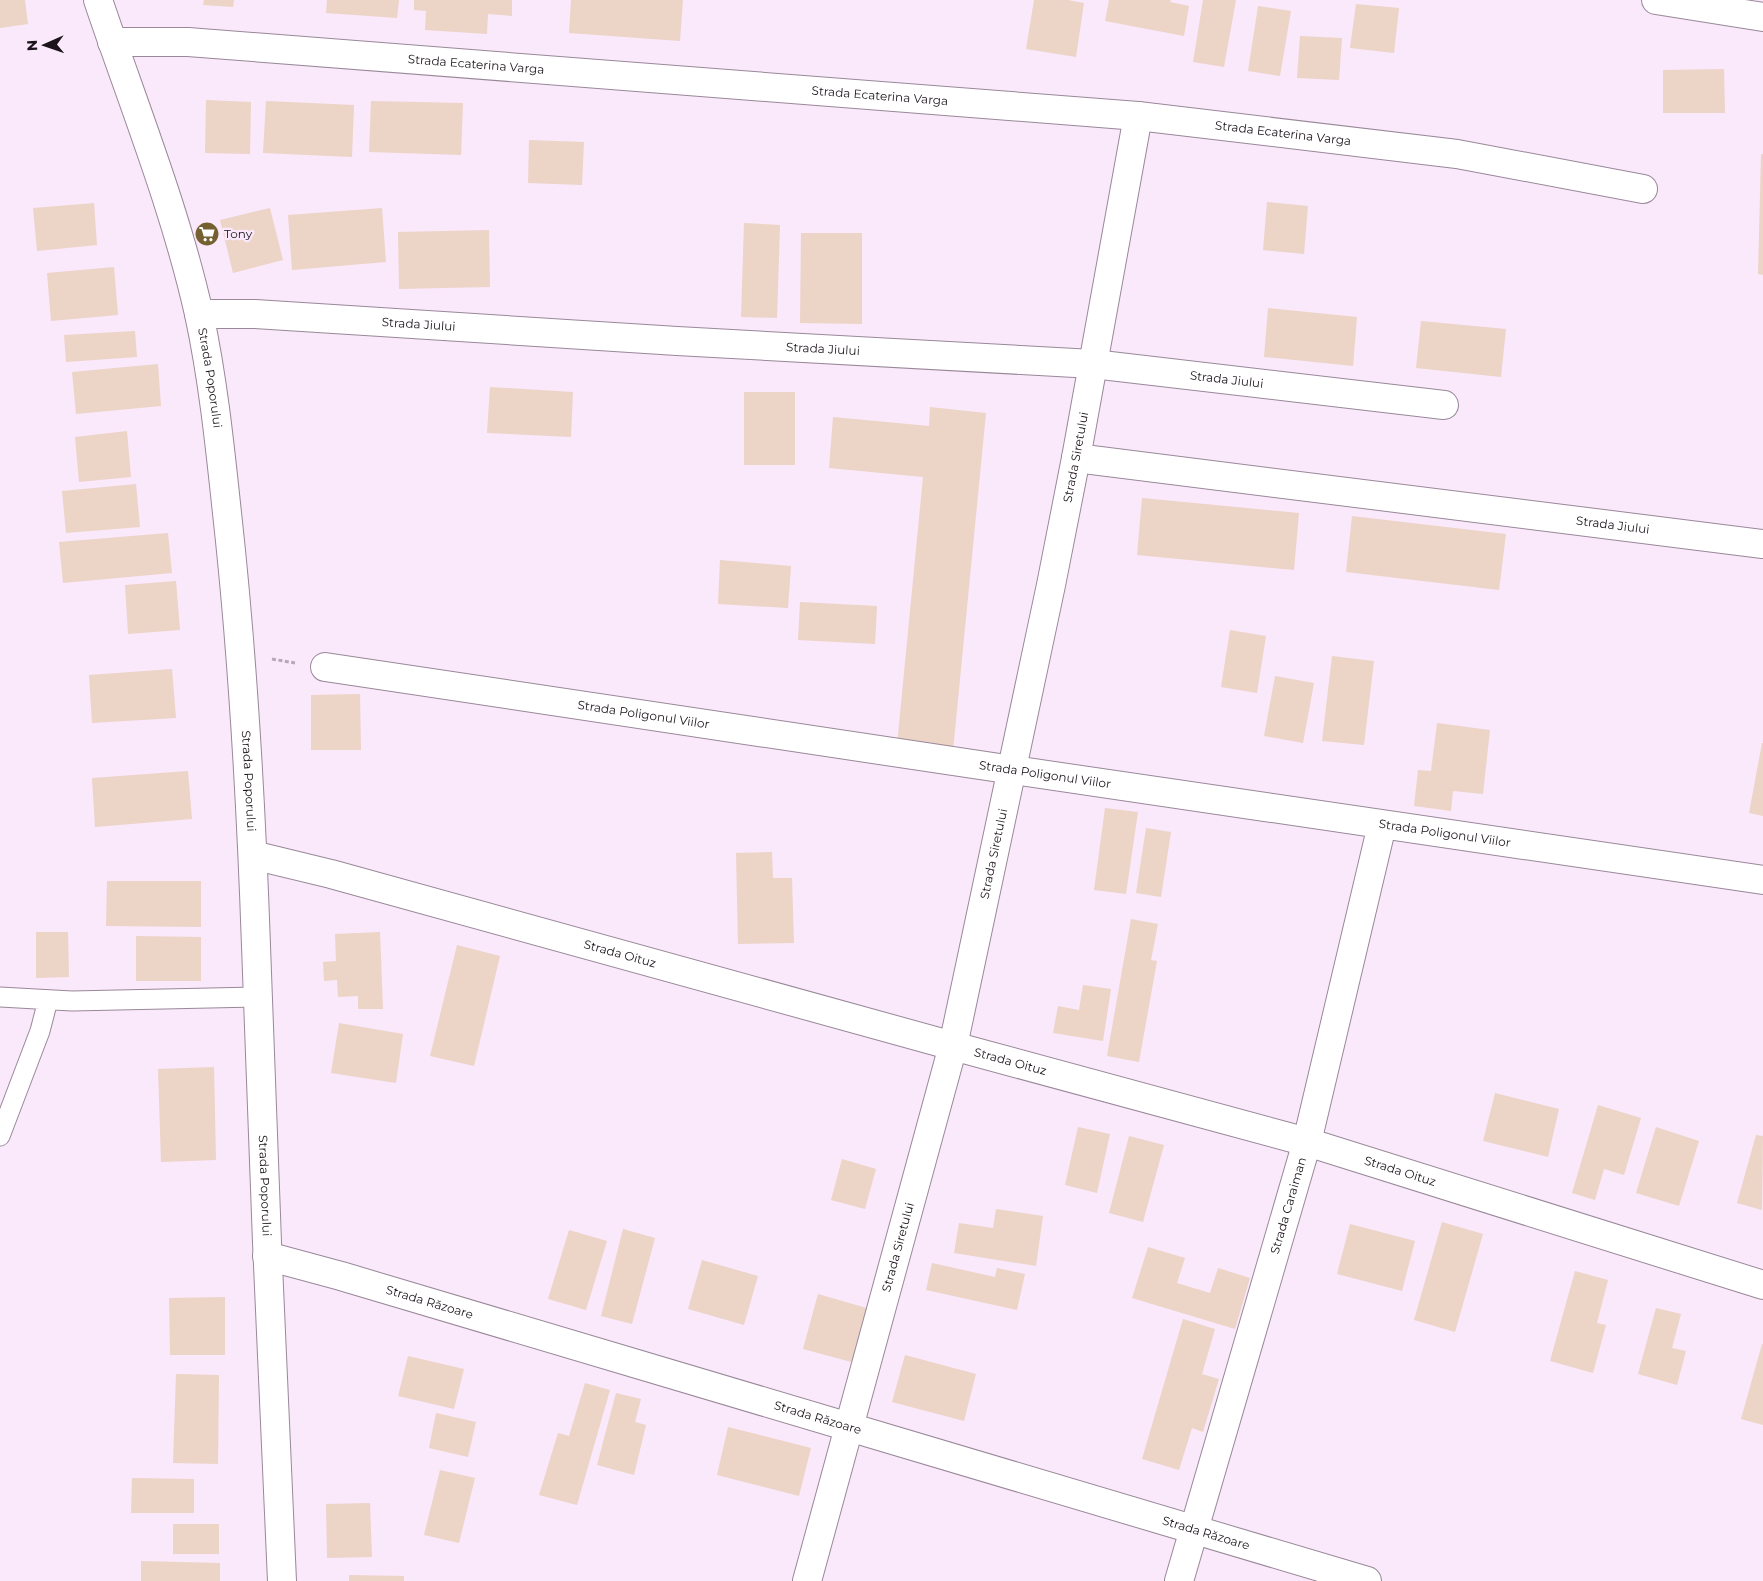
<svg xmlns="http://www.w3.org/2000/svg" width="1763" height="1581" font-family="Montserrat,sans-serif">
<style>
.building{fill:#ecd4c7}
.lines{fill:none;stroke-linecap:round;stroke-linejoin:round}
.lane-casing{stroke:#989;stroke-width:21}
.street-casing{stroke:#989;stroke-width:30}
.secondary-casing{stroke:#989;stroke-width:30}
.path{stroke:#b6a8b7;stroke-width:3;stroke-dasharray:4 2.5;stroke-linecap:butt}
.lane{stroke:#fff;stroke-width:19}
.street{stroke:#fff;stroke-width:28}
.secondary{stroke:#fff;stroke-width:28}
.labels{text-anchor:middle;stroke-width:4.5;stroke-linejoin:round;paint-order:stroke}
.street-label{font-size:12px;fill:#1b141b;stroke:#fae8fb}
.poi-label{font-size:12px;fill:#1b141b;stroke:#fae8fb;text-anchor:start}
</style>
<rect width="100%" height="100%" fill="#fae8fb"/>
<!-- building -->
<path class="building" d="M0 0H25L28 24 0 28Z
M204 0H234L233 7 203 5Z
M327 0H399L397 18 326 13Z
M414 0H512V16L488 14 487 34 425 30 426 11 414 10Z
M571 0H683L680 41 569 33Z
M1034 0H1068L1084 3 1076 57 1026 49Z
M1109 0H1171L1170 2 1189 6 1184 36 1105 21Z
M1203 0H1236L1224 67 1193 62Z
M1356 4 1399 8 1394 53 1350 48Z
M1258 6 1291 11 1280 76 1248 71Z
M1300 36 1342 38 1339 80 1297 78Z
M1724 69 1725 113H1663V70Z
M206 100 251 102 250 154 205 153Z
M266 101 354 105 352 157 263 153Z
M371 101 463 103 461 155 369 152Z
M529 140 584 142 582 185 528 183Z
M1761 154H1763V275L1758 274Z
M1267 202 1308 206 1304 254 1263 250Z
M94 203 97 245 37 251 33 208Z
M270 208 283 260 233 273 220 220Z
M382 208 386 262 292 270 288 215Z
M744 223 780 225 777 318 741 317Z
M489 230 490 287 399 289 398 232Z
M801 233H862V324L800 323Z
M114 267 118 315 51 321 47 273Z
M1268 308 1357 317 1353 366 1264 357Z
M1421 321 1506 329 1501 377 1416 368Z
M135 331 137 357 66 362 64 335Z
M158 364 161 406 76 414 72 372Z
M490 387 573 392 571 437 487 433Z
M744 392H795V465H744Z
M930 407 986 413 953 751 897 745 923 477 829 468 833 417 929 426Z
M127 431 131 477 79 482 75 437Z
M136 484 140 527 66 533 62 491Z
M1142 498 1299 513 1294 570 1137 555Z
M1352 516 1506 534 1499 590 1346 572Z
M168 533 172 573 63 583 59 542Z
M720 560 791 566 788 608 718 604Z
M176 581 180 630 128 634 125 585Z
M800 602 877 606 875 644 798 640Z
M1230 630 1266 636 1257 693 1221 687Z
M1332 656 1374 661 1364 745 1322 741Z
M172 669 176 718 92 723 89 675Z
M1275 676 1314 683 1303 743 1264 736Z
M360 694 361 750H311V695Z
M1437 723 1490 730 1483 794 1453 791 1451 811 1414 806 1418 770 1431 771Z
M1762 743H1763V816L1749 813Z
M188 771 192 819 95 827 92 778Z
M1105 808 1138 812 1126 894 1094 890Z
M1146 828 1171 832 1161 897 1136 893Z
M772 852 773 878H792L794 943 738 944 736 853Z
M107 881H201V927L106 926Z
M1131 919 1158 924 1151 960 1157 961 1139 1062 1107 1056Z
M36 932H68L69 977 36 978Z
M380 932 383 1009H358V996L338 997 337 980 324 981 323 962 336 961 335 934Z
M136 936 201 937V981H136Z
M457 945 500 956 474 1066 430 1056Z
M1083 985 1111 989 1103 1041 1053 1033 1058 1006 1079 1010Z
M339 1023 403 1034 396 1083 331 1073Z
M214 1067 216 1160 161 1162 158 1069Z
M1495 1093 1559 1109 1548 1157 1483 1141Z
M1598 1105 1641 1118 1624 1175 1604 1169 1595 1200 1572 1193Z
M1078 1127 1110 1134 1097 1193 1065 1185Z
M1656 1127 1699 1141 1679 1206 1636 1193Z
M1756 1135 1763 1136 1762 1210 1737 1203Z
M1129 1136 1164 1145 1143 1222 1109 1213Z
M842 1159 876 1169 865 1209 831 1200Z
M996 1209 1043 1216 1036 1266 954 1253 959 1223 993 1228Z
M1442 1222 1483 1234 1455 1332 1414 1320Z
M1350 1224 1415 1241 1402 1291 1337 1274Z
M623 1229 655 1238 632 1324 601 1316Z
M569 1230 607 1241 586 1310 548 1299Z
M1148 1247 1185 1258 1177 1283 1210 1293 1218 1268 1250 1278 1235 1329 1132 1298Z
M702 1260 758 1276 744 1325 688 1309Z
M932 1263 995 1277 997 1268 1025 1274 1017 1310 926 1290Z
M1575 1271 1608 1280 1597 1323 1606 1325 1593 1373 1550 1361Z
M818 1294 870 1309 855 1363 803 1349Z
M225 1297V1355H170L169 1298Z
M1656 1308 1681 1314 1672 1348 1686 1351 1677 1385 1638 1374Z
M1183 1319 1215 1329 1202 1374 1219 1379 1203 1432 1192 1428 1179 1470 1142 1459Z
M1762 1344H1763V1425L1741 1419Z
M905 1355 976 1374 964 1421 892 1402Z
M408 1356 464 1369 454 1409 398 1396Z
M176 1374 219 1375 218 1464 173 1463Z
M585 1383 610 1390 577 1505 539 1495 558 1433 569 1436Z
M616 1393 641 1399 635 1422 646 1425 634 1475 597 1465Z
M436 1413 476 1422 468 1457 429 1448Z
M728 1427 811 1448 799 1496 717 1475Z
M440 1470 475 1478 459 1543 424 1535Z
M132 1478 194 1479V1513H131Z
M370 1503 372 1557 327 1558 326 1504Z
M173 1524H219V1554H173Z
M141 1561 220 1563V1581H141Z
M349 1575 404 1576V1581H349Z"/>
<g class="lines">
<defs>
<path id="lane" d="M0 997 72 1001 258 997
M0 1136 40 1031 48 1000"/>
<g id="street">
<path d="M1656 0 1763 17"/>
<path id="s1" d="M112 42H188L1138 116 1457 154 1643 189"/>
<path id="s2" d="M199 314H255L677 341 1093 364 1444 405"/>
<path id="s3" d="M1076 458 1763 544"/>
<path id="s4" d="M325 667 1013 770 1763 880"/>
<path id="s5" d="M253 855 331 874 953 1046 1307 1142 1763 1285"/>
<path id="s6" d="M267 1256 341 1276 1367 1581"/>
<path id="s7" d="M807 1581 953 1046 1051 585 1076 458 1138 116"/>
<path id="s8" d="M1179 1581 1307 1142 1382 825"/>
</g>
<g id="secondary">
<path id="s9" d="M98 0C133 104 175 207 199 314 213 379 220 447 227 513 243 657 251 801 256 946 263 1158 272 1369 282 1581"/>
</g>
</defs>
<!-- lane casing -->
<use href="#lane" class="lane-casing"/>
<!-- street casing -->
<use href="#street" class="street-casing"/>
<!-- secondary casing -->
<use href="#secondary" class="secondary-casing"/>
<!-- path -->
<path class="path" d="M272 659 295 663"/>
<!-- lane -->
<use href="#lane" class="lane"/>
<!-- street -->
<use href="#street" class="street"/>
<!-- secondary -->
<use href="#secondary" class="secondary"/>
</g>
<!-- icons -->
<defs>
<symbol id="supermarket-disc" viewBox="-11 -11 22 22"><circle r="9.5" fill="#756030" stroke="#fae8fb"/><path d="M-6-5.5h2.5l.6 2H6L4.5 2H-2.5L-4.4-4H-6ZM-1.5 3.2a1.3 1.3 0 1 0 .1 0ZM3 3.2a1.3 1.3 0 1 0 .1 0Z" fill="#fff"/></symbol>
</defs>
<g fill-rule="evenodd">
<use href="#supermarket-disc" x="193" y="220" width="28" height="28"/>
</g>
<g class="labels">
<!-- street labels -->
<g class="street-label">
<text dy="4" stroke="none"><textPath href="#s1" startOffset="365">Strada Ecaterina Varga</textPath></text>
<text dy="4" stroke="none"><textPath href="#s1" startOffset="770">Strada Ecaterina Varga</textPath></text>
<text dy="4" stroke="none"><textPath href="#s1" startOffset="1175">Strada Ecaterina Varga</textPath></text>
<text dy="4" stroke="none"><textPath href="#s2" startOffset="220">Strada Jiului</textPath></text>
<text dy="4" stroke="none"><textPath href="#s2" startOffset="625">Strada Jiului</textPath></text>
<text dy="4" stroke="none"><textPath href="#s9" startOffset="395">Strada Poporului</textPath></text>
<text dy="4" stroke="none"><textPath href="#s2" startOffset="1030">Strada Jiului</textPath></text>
<text dy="4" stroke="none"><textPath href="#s7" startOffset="1156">Strada Siretului</textPath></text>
<text dy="4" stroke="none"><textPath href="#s3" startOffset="541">Strada Jiului</textPath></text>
<text dy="4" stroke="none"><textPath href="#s4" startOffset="322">Strada Poligonul Viilor</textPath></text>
<text dy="4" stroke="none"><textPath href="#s4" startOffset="728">Strada Poligonul Viilor</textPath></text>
<text dy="4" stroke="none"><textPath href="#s9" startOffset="800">Strada Poporului</textPath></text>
<text dy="4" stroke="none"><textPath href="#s4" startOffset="1132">Strada Poligonul Viilor</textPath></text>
<text dy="4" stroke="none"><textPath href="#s7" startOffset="751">Strada Siretului</textPath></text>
<text dy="4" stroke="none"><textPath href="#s5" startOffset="380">Strada Oituz</textPath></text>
<text dy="4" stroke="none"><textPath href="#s5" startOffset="785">Strada Oituz</textPath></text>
<text dy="4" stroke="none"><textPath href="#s5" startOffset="1190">Strada Oituz</textPath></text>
<text dy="4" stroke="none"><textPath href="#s9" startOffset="1205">Strada Poporului</textPath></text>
<text dy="4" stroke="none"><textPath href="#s8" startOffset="391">Strada Caraiman</textPath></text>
<text dy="4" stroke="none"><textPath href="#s7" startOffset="346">Strada Siretului</textPath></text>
<text dy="4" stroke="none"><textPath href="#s6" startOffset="169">Strada Răzoare</textPath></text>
<text dy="4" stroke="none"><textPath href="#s6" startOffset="574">Strada Răzoare</textPath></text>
<text dy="4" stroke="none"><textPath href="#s6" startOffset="979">Strada Răzoare</textPath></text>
</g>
<!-- poi labels -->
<g class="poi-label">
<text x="224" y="238">Tony</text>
</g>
</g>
<!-- north arrow -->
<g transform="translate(45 45) rotate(268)" stroke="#fae8fb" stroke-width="4" paint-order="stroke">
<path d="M0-4L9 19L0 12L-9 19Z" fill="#1b141b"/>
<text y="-8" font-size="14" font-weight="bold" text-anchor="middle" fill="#1b141b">N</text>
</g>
</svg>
